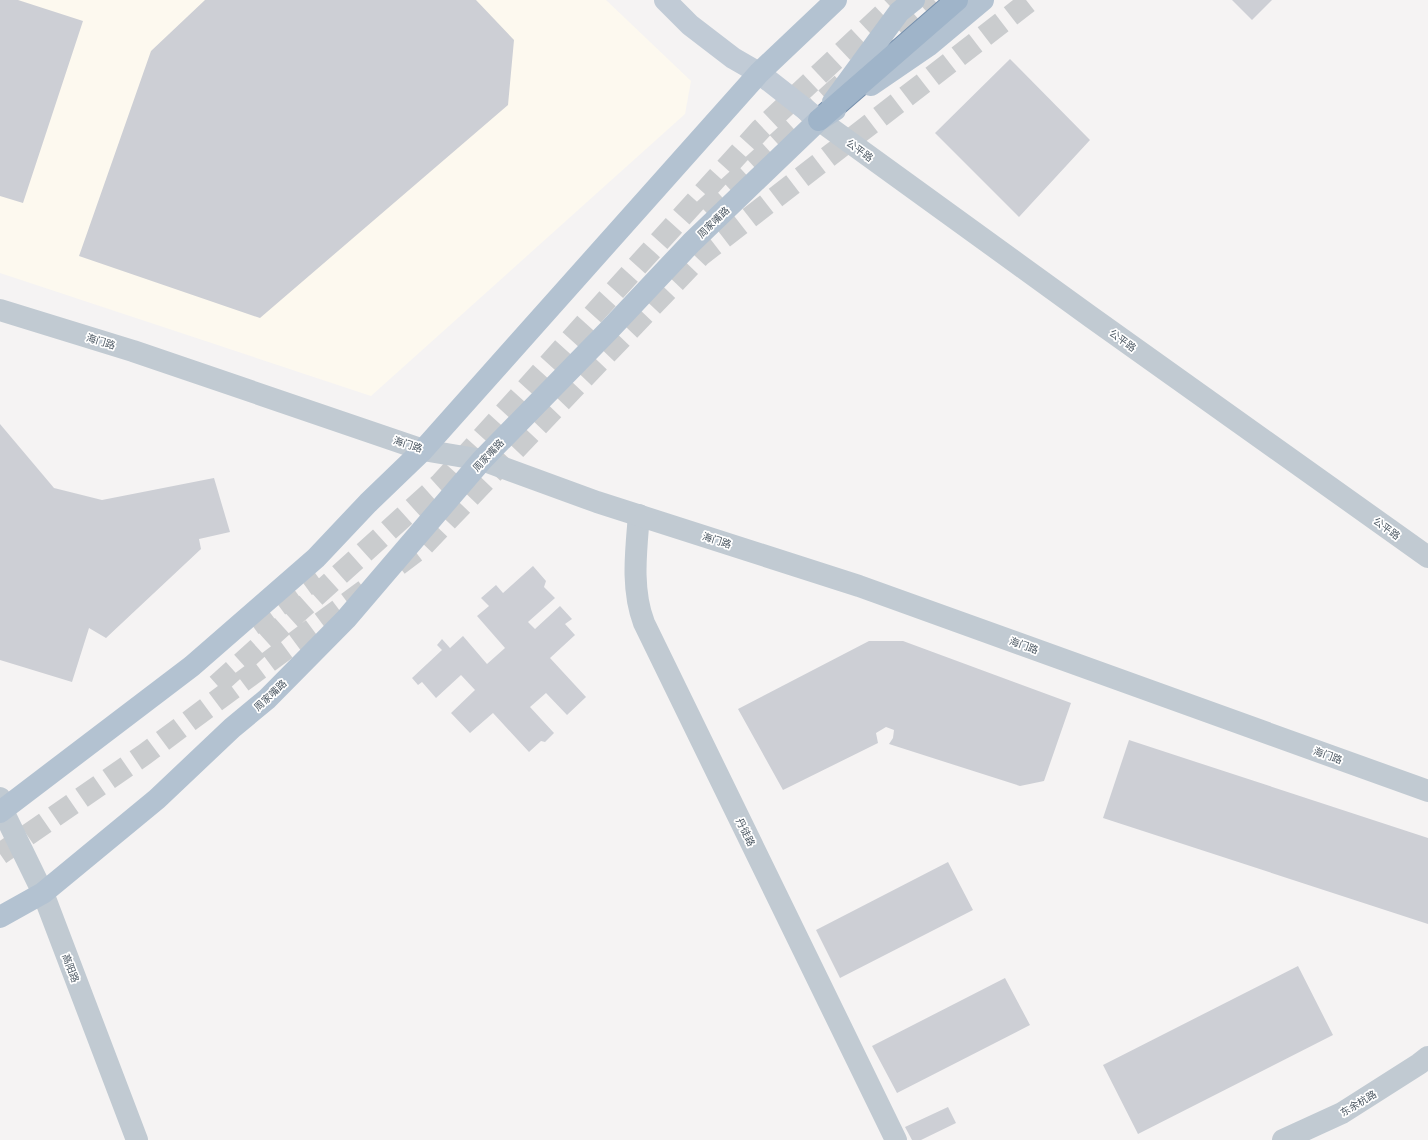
<svg xmlns="http://www.w3.org/2000/svg" width="1428" height="1140" font-family="Mulish,'Noto Sans SC',sans-serif">
<style>
.commercial{fill:#fdf9ef}
.building{fill:#cdcfd5}
.lines{fill:none;stroke-linecap:round;stroke-linejoin:round}
.trunk-tunnel{stroke:#caccce;stroke-width:22;stroke-dasharray:22 11;stroke-linecap:butt}
.trunk-casing{stroke:#7690ad;stroke-width:24}
.minor{stroke:#c1cad2;stroke-width:22}
.tertiary{stroke:#c1cad2;stroke-width:22}
.secondary{stroke:#c1cbd6;stroke-width:22}
.primary{stroke:#b3c2d1;stroke-width:22}
.trunk{stroke:#9fb4c9;stroke-width:22}
.labels{text-anchor:middle;stroke-width:3.5;stroke-linejoin:round;paint-order:stroke}
.street-label{font-size:10px;fill:#4a5661;stroke:#fff}
</style>
<rect width="100%" height="100%" fill="#f5f3f3"/>
<!-- commercial -->
<path class="commercial" d="M0 0H606L691 81 685 114 371 396 0 273Z"/>
<!-- building -->
<path class="building" d="M0 0H18L83 21 23 203 0 196Z
M205 0H476L514 40 508 105 260 318 79 256 151 51Z
M1232 0H1272L1252 20Z
M1010 59 1090 140 1019 217 935 133Z
M0 424 54 488 102 500 214 478 230 532 199 539 201 549 106 638 89 628 72 682 0 660Z
M533 566 546 581 544 587 555 598 528 622 535 629 560 606 572 619 565 624 575 635 550 658 586 697 567 715 546 693 530 707 554 733 545 742 541 741 529 752 493 713 470 733 451 713 475 690 461 675 436 698 422 682 418 685 412 678 442 650 437 645 442 639 450 648 463 636 487 664 505 648 477 616 489 606 481 598 496 585 503 593Z
M869 641H903L1071 703 1044 781 1020 786 889 744 893 738 894 730 886 727 876 733 878 743 783 790 738 709Z
M1129 740 1428 838V924L1103 818Z
M948 862 973 910 840 978 816 930Z
M1298 966 1333 1035 1138 1134 1103 1065Z
M1005 978 1030 1025 897 1093 872 1046Z
M948 1107 956 1123 921 1140H912L905 1127Z"/>
<g class="lines">
<!-- trunk-tunnel -->
<path class="trunk-tunnel" d="M875 53 934 0
M704 210 844 82
M398 565 423 546 701 255 1031 0
M252 625 318 577
M217 685 441 483 761 129 898 0
M0 854 145 754 365 590"/>
<defs>
<path id="trunk" d="M819 120 957 0"/>
</defs>
<!-- trunk casing -->
<use href="#trunk" class="trunk-casing"/>
<!-- minor -->
<path class="minor" d="M639 515C636 551 631 589 644 623L896 1140
M0 798 3 811 43 893 137 1140
M1283 1140 1342 1113 1419 1064 1428 1057"/>
<!-- tertiary -->
<path class="tertiary" d="M819 120 1091 317 1428 557
M0 310 133 351 423 450 482 460 597 502 859 586 1428 791"/>
<!-- secondary -->
<path class="secondary" d="M665 0 690 25 733 58 759 73 819 120"/>
<!-- primary -->
<path class="primary" d="M871 85 928 46 983 0
M833 102 899 12 914 0
M0 812 192 666 316 558 368 503 423 450 759 73 836 0
M0 917 43 893 157 799 232 728 267 699 346 619 482 460 610 329 691 243 819 120 835 110"/>
<!-- trunk -->
<use href="#trunk" class="trunk"/>
</g>
<g class="labels">
<!-- street labels -->
<g class="street-label">
<text transform="translate(860 150) rotate(36)" y="4">公平路</text>
<text transform="translate(713 222) rotate(-44)" y="4">周家嘴路</text>
<text transform="translate(1123 340) rotate(36)" y="4">公平路</text>
<text transform="translate(101 341) rotate(17)" y="4">海门路</text>
<text transform="translate(408 444) rotate(18)" y="4">海门路</text>
<text transform="translate(488 455) rotate(-47)" y="4">周家嘴路</text>
<text transform="translate(1387 528) rotate(36)" y="4">公平路</text>
<text transform="translate(717 540) rotate(18)" y="4">海门路</text>
<text transform="translate(1024 645) rotate(20)" y="4">海门路</text>
<text transform="translate(270 695) rotate(-43)" y="4">周家嘴路</text>
<text transform="translate(1328 755) rotate(20)" y="4">海门路</text>
<text transform="translate(746 832) rotate(64)" y="4">丹徒路</text>
<text transform="translate(71 968) rotate(69)" y="4">高阳路</text>
<text transform="translate(1358 1103) rotate(-31)" y="4">东余杭路</text>
</g>
</g>
</svg>
